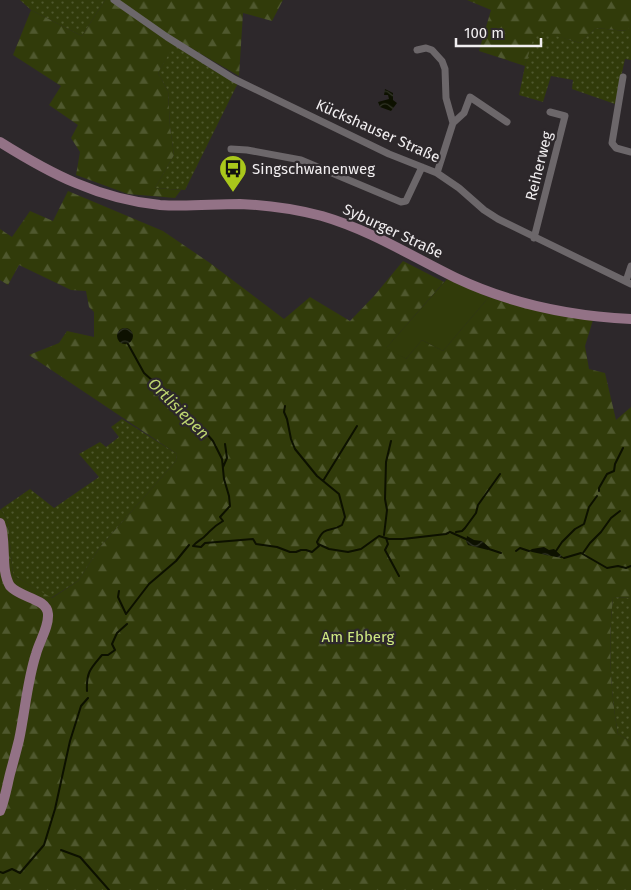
<svg xmlns="http://www.w3.org/2000/svg" width="631" height="890" font-family="'Fira Sans',sans-serif">
<style>
.grass{fill:url(#grass-dots)}
.forest{fill:url(#forest-firs)}
.garden{fill:#313b0a}
.water{fill:url(#water-waves)}
.lines{fill:none;stroke-linecap:round;stroke-linejoin:round}
.stream{stroke:#0d1100;stroke-width:2}
.street{stroke:#6c676a;stroke-width:7}
.secondary{stroke:#937286;stroke-width:10}
.labels{text-anchor:middle;stroke-width:4.5;stroke-linejoin:round;paint-order:stroke}
.street-label{font-size:15px;fill:#f1eef0;stroke:#2d282b}
.poi-label{font-size:15px;fill:#f1eef0;stroke:#2d282b;text-anchor:start}
.park-label{font-size:15px;fill:#cfe982;stroke:#2d282b}
.water-label{font-size:16px;font-style:italic;fill:#bed670;stroke:#2d282b}
</style>
<defs>
<pattern id="grass-dots" width="8" height="8" patternUnits="userSpaceOnUse" patternTransform="scale(1.25)"><rect width="8" height="8" fill="#313b0a"/><path d="M2 2h.1M6 6h.1" fill="none" stroke="#4f582e" stroke-width="1.8" stroke-linecap="round"/></pattern>
<pattern id="forest-firs" width="22" height="20" patternUnits="userSpaceOnUse" patternTransform="scale(1.25)"><rect width="22" height="20" fill="#313b0a"/><path d="M5 1l3.5 6h-7zM16 11l3.5 6h-7z" fill="#4f582e"/></pattern>
<pattern id="water-waves" width="16" height="10" patternUnits="userSpaceOnUse" patternTransform="scale(1.25)"><rect width="16" height="10" fill="#0d1100"/><path d="M0 5q4-4 8 0t8 0" fill="none" stroke="#313426"/></pattern>
</defs>
<rect width="100%" height="100%" fill="#2d282b"/>
<!-- grass -->
<path class="grass" d="M20 0H105L82 36 31 10Z
M631 24V60L625 59 615 104 572 89 573 80 551 76 543 102 519 95 525 66 535 29 580 43 596 28 626 31Z
M174 44 213 70 238 83 185 190 155 188 174 155 170 127 168 91 158 73Z
M122 419 177 454 176 461 100 547 78 581 51 598 13 575 8 523 1 509 30 489 54 508 99 477 79 454 100 442 106 447 119 437 111 427Z
M613 597 631 598V742L618 734C610 689 608 643 613 597Z"/>
<!-- forest -->
<path class="forest" d="M105 0H283L272 21 243 13 239 76 177 40 158 73 168 91 170 127 174 155 155 188 181 190 175 198 128 194 76 175 80 152 71 138 78 125 49 105 61 86 13 55 31 10 82 36Z
M467 0H631V24L627 31 596 28 580 43 536 30 525 66 479 51 491 10Z
M68 191 163 231 210 263 284 319 310 297 350 321 374 296 403 261 444 282 387 347 406 359 422 340 443 351 489 297 526 308 593 320 585 346 589 369 605 373 616 420 631 407V598L613 597C608 643 610 689 618 734L631 742V890H0V510L1 509 8 523 13 575 52 598 78 581 100 547 176 461 177 454 29 355 59 343 67 331 94 337V312L89 307 86 291 71 290 19 265 8 285 0 280V229L12 237 30 211 53 221Z"/>
<!-- garden -->
<path class="garden" d="M447 279 489 297 443 351 422 340 406 359 386 348Z"/>
<!-- water -->
<path class="water" d="M385 89 393 93V100L397 103 391 111 380 107 378 102 389 99 388 95H384Z
M117 336a8 8 0 1 1 16 0a8 8 0 1 1-16 0Z
M467 536 474 540 482 541 490 548 488 550 468 545 466 541Z
M544 547 549 550 554 549 564 558C559 558 536 553 529 551L532 549Z"/>
<g class="lines">
<!-- stream -->
<path class="stream" d="M128 344 144 373 163 390 169 401 174 404 185 417 195 422 198 427 206 433 213 441 222 459 224 479 229 496 230 506 220 517 223 521C214 526 213 528 206 535 203 539 197 541 193 546
M285 406 284 412 287 419 291 439 295 449 317 476 339 494 345 517 342 525C330 533 325 524 317 542L318 544
M223 467 227 458 225 444
M323 481 357 426
M599 491V488L607 474 614 471 615 464 623 448
M456 532 462 531 465 528 476 513 478 505 500 474
M384 535 387 510 385 499 386 462 391 441
M386 538 388 544 385 550 399 576
M193 546 201 547 205 543 253 539 256 544 277 547 290 552H296L301 550H306L312 552 319 546 318 544 329 549 348 552 361 549 379 536 389 539H403L446 534 450 532 466 539
M489 549 501 553
M516 551 520 548 529 551
M556 551 562 542 575 529 584 524 589 507 597 496
M583 553 590 543 601 532 611 518 620 511
M564 558 581 553 607 568 618 566 626 568 631 566
M119 591 118 597 126 614 149 584 176 561 189 545
M87 691C86 672 91 668 102 655H108L115 650 112 644 117 633 127 624
M61 850 80 857 109 890
M0 872 3 873 12 869 20 873 44 845 55 809 70 741 81 706 88 698"/>
<!-- street -->
<path class="street" d="M114 0 167 37 234 79 389 154 437 173 459 188 484 210 498 219 631 284
M417 50 426 48 432 50 442 61 445 69 446 98 453 123 437 173
M623 77 612 143 616 148 631 152
M453 123 464 113 470 97 507 122
M231 149 247 150 301 160 401 202 406 201 422 167
M534 238 565 116 550 112
M626 281 631 266"/>
<!-- secondary -->
<path class="secondary" d="M0 142C51 174 99 199 160 205 187 207 213 204 240 204 267 205 295 209 322 216 370 230 411 256 456 278 511 304 570 316 631 319
M0 523C7 542 0 570 10 586 20 598 47 598 48 614 49 627 39 642 36 654 27 682 25 712 19 740 16 752 13 763 10 774 7 786 5 799 0 811"/>
</g>
<!-- icons -->
<defs>
<symbol id="bus-pin" viewBox="-11 -11 22 30"><path d="M0 17L-7.5 6A9.5 9.5 0 1 1 7.5 6Z" fill="#a9c71b" stroke="#2d282b"/><path d="M-5-6H5V4H4V6H2V4H-2V6H-4V4H-5ZM-3.5-4V0h7V-4ZM-3.5 1.2v1.5H-2V1.2ZM2 1.2v1.5H3.5V1.2Z" fill="#111"/></symbol>
</defs>
<g fill-rule="evenodd">
<use href="#bus-pin" x="217" y="153" width="32" height="43"/>
</g>
<g class="labels">
<!-- street labels -->
<g class="street-label">
<text transform="translate(378 131) rotate(24)" y="5">Kückshauser Straße</text>
<text transform="translate(539 166) rotate(-76)" y="5">Reiherweg</text>
<text transform="translate(393 231) rotate(25)" y="5">Syburger Straße</text>
</g>
<!-- poi labels -->
<g class="poi-label">
<text x="252" y="174">Singschwanenweg</text>
</g>
<!-- park labels -->
<g class="park-label">
<text x="358" y="642">Am Ebberg</text>
</g>
<!-- water labels -->
<g class="water-label">
<text transform="translate(179 408) rotate(45)" y="6">Ortlisiepen</text>
</g>
</g>
<!-- scale -->
<path d="M456 38v8h85v-8" fill="none" stroke="#f1eef0" stroke-width="2.5"/>
<text x="464" y="38" font-size="15" fill="#f1eef0" stroke="#2d282b" stroke-width="4" paint-order="stroke">100 m</text>
</svg>
